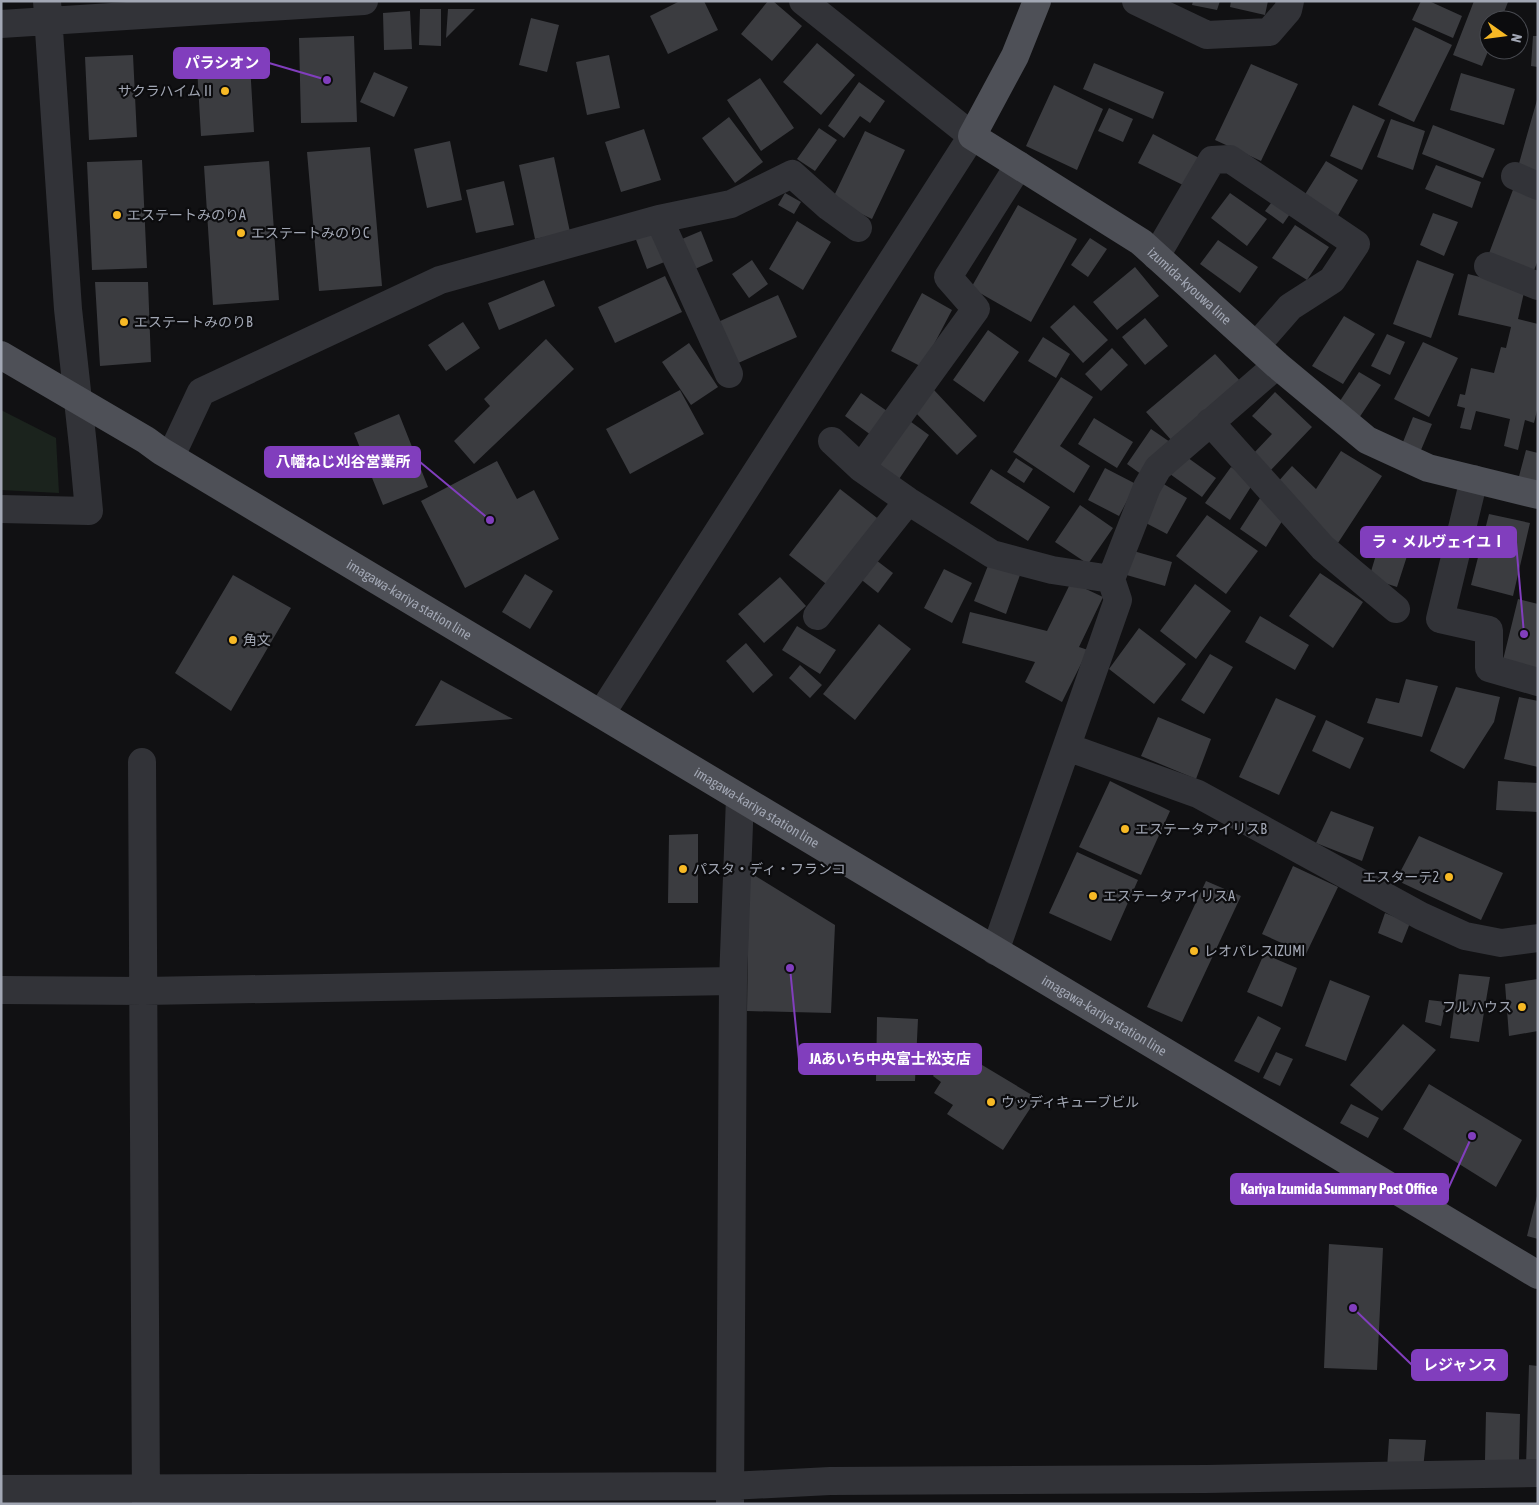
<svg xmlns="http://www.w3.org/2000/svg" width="1539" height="1505" font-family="'Asap Condensed','Noto Sans JP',sans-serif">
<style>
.green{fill:#1b231d}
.building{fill:#3b3c40}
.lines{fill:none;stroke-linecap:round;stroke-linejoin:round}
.minor{stroke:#323338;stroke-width:28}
.major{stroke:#4e5057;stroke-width:28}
.poi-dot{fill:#f7b925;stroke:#0c0c0e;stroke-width:2}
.labels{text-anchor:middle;stroke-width:4.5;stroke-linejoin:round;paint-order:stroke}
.poi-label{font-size:14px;fill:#a2a7b4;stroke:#0c0c0e;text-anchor:start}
.street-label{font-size:14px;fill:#a2a7b4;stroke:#0c0c0e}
.leader{fill:none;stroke:#813ebd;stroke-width:2}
.callout-dot{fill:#813ebd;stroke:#0c0c0e;stroke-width:2}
.callout{fill:#813ebd;stroke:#813ebd;stroke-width:2}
.callout-label{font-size:15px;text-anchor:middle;font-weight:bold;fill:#fff}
</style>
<rect width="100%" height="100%" fill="#111113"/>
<!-- green -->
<path class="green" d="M1 410 56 438 59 493 1 490Z"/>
<!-- building -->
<path class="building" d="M680 1H704L718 30 668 54 650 16Z
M768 1H773L802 26 772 61 741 34Z
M1193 1H1220L1217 10 1192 5Z
M1231 1H1268L1265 15 1230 7Z
M1421 1H1429L1462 16 1453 38 1412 20Z
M1474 1 1508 2 1501 20H1489V49L1482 66 1453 55Z
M420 9H441V46L419 45Z
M448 9H475L446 38Z
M410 11 412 49 384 50 383 13Z
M531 18 559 25 547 72 519 65Z
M1415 27 1452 45 1414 122 1378 105Z
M354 36 357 122 301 123 299 38Z
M1533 36H1538V67L1531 66Z
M817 43 855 75 821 115 783 82Z
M249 47 254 132 201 136 196 50Z
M133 55 137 137 89 140 85 57Z
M609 55 620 108 587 115 576 62Z
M1094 63 1164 92 1153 119 1083 89Z
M1251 64 1298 84 1261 161 1215 140Z
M374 72 408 87 394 117 360 102Z
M1461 73 1515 89 1504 125 1450 110Z
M760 78 794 128 761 151 727 100Z
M859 82 885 101 870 123 860 116 844 138 828 126Z
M1054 85 1103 109 1077 170 1026 146Z
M1537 100H1538V173L1518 167Z
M1353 105 1385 120 1362 170 1330 156Z
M1109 108 1133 119 1123 142 1098 131Z
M729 117 763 162 735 183 702 138Z
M1391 119 1425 131 1413 170 1377 157Z
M1433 125 1495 149 1483 178 1422 154Z
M819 128 837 140 815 171 797 159Z
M644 129 661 180 621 192 605 142Z
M865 131 905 150 872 219 832 200Z
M1153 134 1201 159 1187 187 1138 163Z
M450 141 462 200 427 208 414 149Z
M370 147 382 286 319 291 307 152Z
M554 157 570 232 535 239 519 165Z
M142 160 147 268 92 270 87 162Z
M269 161 279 300 213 305 204 166Z
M1326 161 1358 180 1336 219 1302 199Z
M1436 165 1481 182 1472 208 1425 189Z
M504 181 514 225 476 233 466 190Z
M1514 187 1538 196V260L1533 273 1488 256Z
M785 193 801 202 794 214 778 205Z
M1230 193 1267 219 1247 246 1211 218Z
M1274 199 1292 211 1283 224 1265 211Z
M1018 205 1077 239 1031 322 971 288Z
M1433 213 1458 222 1444 256 1420 245Z
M797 221 831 242 803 290 769 269Z
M1295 225 1329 247 1307 280 1272 258Z
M655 230 667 261 647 269 635 237Z
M701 231 713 261 695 269 682 239Z
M1090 238 1107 249 1088 277 1071 265Z
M1218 240 1258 267 1240 293 1200 264Z
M752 260 768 284 749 298 732 274Z
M1417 260 1454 274 1431 338 1393 324Z
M1135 267 1159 296 1117 330 1093 302Z
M1468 274 1525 288 1518 319 1538 324V406L1534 423 1525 420 1518 450 1504 446 1510 419 1476 411 1471 430 1460 428 1465 408 1457 406 1460 394 1465 395 1471 368 1494 373 1501 347 1506 348 1511 327 1458 315Z
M665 276 682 312 615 343 598 307Z
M544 280 555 306 499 330 488 303Z
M95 282H148L151 362 100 366Z
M922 293 952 310 922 367 891 351Z
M778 295 797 337 736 364 718 322Z
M1074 305 1108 340 1083 363 1050 327Z
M1344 316 1375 334 1343 384 1312 366Z
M1145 318 1168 346 1145 365 1122 337Z
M463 322 480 348 446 371 428 345Z
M988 330 1019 352 984 402 953 380Z
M1387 334 1405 342 1390 375 1371 366Z
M1043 337 1070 354 1056 378 1028 361Z
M546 339 574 369 474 464 454 441 490 406 484 399Z
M1423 342 1458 358 1429 417 1394 399Z
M689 343 718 387 691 405 662 362Z
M1112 348 1128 365 1101 391 1085 374Z
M1215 354 1242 383 1173 442 1146 412Z
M1359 372 1381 385 1359 418 1338 404Z
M1061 377 1093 397 1060 446 1090 466 1074 493 1013 452Z
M680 390 704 434 630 474 606 429Z
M934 390 977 436 957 455 913 410Z
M1275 392 1312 427 1270 471 1252 455 1272 434 1252 416Z
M861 393 887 411 871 435 845 416Z
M399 414 428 487 383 505 354 433Z
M1413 417 1432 424 1421 450 1403 442Z
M1094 418 1133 442 1117 468 1078 444Z
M907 419 929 435 895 485 872 469Z
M1151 429 1170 442 1145 477 1127 464Z
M1526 450 1538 453V485L1518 480Z
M1341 451 1382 476 1336 546 1277 483 1292 466 1316 489Z
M1184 455 1216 478 1202 497 1170 474Z
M1016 458 1033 469 1024 483 1007 472Z
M497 461 517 499 534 490 559 539 465 588 421 501Z
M1231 467 1254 482 1230 520 1205 503Z
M1105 468 1136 484 1119 516 1088 500Z
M991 469 1050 507 1028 541 970 503Z
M1162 483 1187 498 1167 534 1142 521Z
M840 489 881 521 830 587 789 555Z
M1260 498 1286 515 1266 547 1240 529Z
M1080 505 1113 528 1088 564 1055 542Z
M1489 514 1530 523 1513 596 1471 585Z
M1207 515 1258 551 1226 594 1176 556Z
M1379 545 1408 553 1397 587 1369 578Z
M1130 550 1172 562 1165 586 1123 574Z
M872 557 893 573 878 593 858 577Z
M989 563 1020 575 1006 614 974 601Z
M944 569 972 583 952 623 924 608Z
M1320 573 1363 602 1333 648 1289 616Z
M525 574 553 591 530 629 502 612Z
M233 575 291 608 231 711 175 673Z
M780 577 806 606 764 643 738 614Z
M1071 582 1103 597 1079 647 1088 650 1062 702 1025 682 1035 662 962 643 970 612 1047 631Z
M1195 584 1231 611 1196 659 1160 631Z
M1518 599 1538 604V671L1502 664Z
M1260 616 1309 645 1295 670 1245 642Z
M879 624 911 649 855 720 823 694Z
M797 626 836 650 820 674 782 650Z
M1139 628 1186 664 1154 704 1109 669Z
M746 643 773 675 753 693 726 661Z
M1210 654 1233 667 1204 714 1181 700Z
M800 665 822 685 810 698 789 678Z
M1406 679 1438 686 1422 737 1367 723 1376 698 1399 703Z
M441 680 513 719 415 726Z
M1456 687 1500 697 1494 722 1464 769 1430 751Z
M1519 697 1538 701V767L1504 759Z
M1276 698 1316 716 1279 795 1239 777Z
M1158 717 1211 739 1196 779 1141 756Z
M1326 720 1364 738 1350 769 1312 751Z
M1110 781 1170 811 1141 875 1079 847Z
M1498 781 1538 783V812L1496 810Z
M1331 811 1374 827 1362 861 1316 843Z
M698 834V903H668L669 835Z
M1419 836 1503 873 1481 920 1396 880Z
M1077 852 1138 880 1111 941 1049 913Z
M1293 866 1338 887 1306 954 1262 934Z
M749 872 835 925 831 1013 747 1011Z
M1206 881 1241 896 1182 1022 1147 1007Z
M1385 913 1410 923 1402 943 1378 933Z
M1264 954 1297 968 1282 1007 1247 992Z
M1459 974 1490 977 1479 1042 1450 1038Z
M1538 979V1031L1509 1036 1505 984Z
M1330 980 1370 996 1346 1061 1305 1046Z
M1429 1000 1446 1002 1441 1026 1425 1022Z
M1258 1016 1281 1028 1259 1073 1234 1061Z
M877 1017 918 1019 915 1081H876Z
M1403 1024 1436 1050 1382 1111 1350 1085Z
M952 1047 1037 1098 1003 1150 947 1114 953 1105 934 1093 941 1082 933 1076Z
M1276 1052 1293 1059 1280 1086 1263 1078Z
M1429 1084 1522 1140 1496 1187 1403 1129Z
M1351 1104 1379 1118 1368 1138 1340 1123Z
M1537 1196H1538V1239L1527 1236Z
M1329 1244 1383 1248 1377 1370 1324 1368Z
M1529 1365 1538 1366V1466H1526Z
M1486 1412 1520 1414 1519 1461 1485 1460Z
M1389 1439 1426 1440 1423 1469 1387 1468Z"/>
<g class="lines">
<!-- minor -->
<path class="minor" d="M1136 1 1207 35 1269 32 1288 10 1290 1
M1 24 364 1
M1019 165 948 277 976 309 861 468 908 501 992 554 1052 570 1111 579
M1515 176 1538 186
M659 219 729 374
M1156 256 1212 160 1230 159 1356 244 1332 280 1290 307 1256 346
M1488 266 1538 286
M1210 422 1323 548 1396 609
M832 441 861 468
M171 456 201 392 440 280 659 219 731 204 792 174 829 207 858 228
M1474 479 1440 619 1489 630V668L1538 682
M1 509 89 511 83 446 68 309 47 1
M817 616 908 501
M601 714 972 136 803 1
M1067 747 1198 794 1421 916 1465 936 1501 943 1538 938
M142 762 146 1504
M995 951 1118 600 1111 579 1147 487 1158 468 1277 365
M1 990 144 991 733 981
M1 1489 730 1486 830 1481 1206 1479 1538 1473
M730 1504 733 981 740 798"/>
<!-- major -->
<g class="major">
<path id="s1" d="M1037 1 1015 56 972 136 1141 242 1277 365 1367 440 1428 468 1538 495"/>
<path id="s2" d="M1 355 146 440 161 451 1538 1275"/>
</g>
</g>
<!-- markers -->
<g class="poi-dot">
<circle cx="225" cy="91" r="5"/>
<circle cx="117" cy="215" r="5"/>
<circle cx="241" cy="233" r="5"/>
<circle cx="124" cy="322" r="5"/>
<circle cx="233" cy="640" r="5"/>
<circle cx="1125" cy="829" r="5"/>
<circle cx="683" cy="869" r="5"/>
<circle cx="1449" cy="877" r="5"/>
<circle cx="1093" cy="896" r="5"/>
<circle cx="1194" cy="951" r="5"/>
<circle cx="1522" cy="1007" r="5"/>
<circle cx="991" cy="1102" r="5"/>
</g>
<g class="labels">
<!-- poi labels -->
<g class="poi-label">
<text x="215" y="96" text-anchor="end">サクラハイムⅡ</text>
<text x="127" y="220">エステートみのりA</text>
<text x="251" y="238">エステートみのりC</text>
<text x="134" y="327">エステートみのりB</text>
<text x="243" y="645">角文</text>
<text x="1135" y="834">エステータアイリスB</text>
<text x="693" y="874">パスタ・ディ・フランコ</text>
<text x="1439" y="882" text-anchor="end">エスターテ2</text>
<text x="1103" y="901">エステータアイリスA</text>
<text x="1204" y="956">レオパレスIZUMI</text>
<text x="1512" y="1012" text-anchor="end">フルハウス</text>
<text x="1001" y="1107">ウッディキューブビル</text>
</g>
<!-- street labels -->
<g class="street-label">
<text dy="5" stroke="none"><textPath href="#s1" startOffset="415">izumida-kyouwa line</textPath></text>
<text dy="5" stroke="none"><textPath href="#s2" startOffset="476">imagawa-kariya station line</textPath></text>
<text dy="5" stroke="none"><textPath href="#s2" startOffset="881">imagawa-kariya station line</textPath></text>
<text dy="5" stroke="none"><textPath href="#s2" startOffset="1286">imagawa-kariya station line</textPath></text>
</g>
</g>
<!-- callouts -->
<path class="leader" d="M327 80L269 63M490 520L420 462M1524 634L1516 542M790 968L799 1059M1472 1136L1448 1189M1353 1308L1412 1365"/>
<g class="callout-dot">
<circle cx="327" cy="80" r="5"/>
<circle cx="490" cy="520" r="5"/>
<circle cx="1524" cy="634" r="5"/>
<circle cx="790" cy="968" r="5"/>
<circle cx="1472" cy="1136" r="5"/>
<circle cx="1353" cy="1308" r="5"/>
</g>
<g class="callout">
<rect x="174" y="48" width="95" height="30" rx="5"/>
<rect x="265" y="447" width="155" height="30" rx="5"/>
<rect x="1361" y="527" width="155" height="30" rx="5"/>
<rect x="799" y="1044" width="182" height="30" rx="5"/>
<rect x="1231" y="1174" width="217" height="30" rx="5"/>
<rect x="1412" y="1350" width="95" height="30" rx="5"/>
</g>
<g class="callout-label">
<text x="222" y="68">パラシオン</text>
<text x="343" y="467">八幡ねじ刈谷営業所</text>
<text x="1439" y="547">ラ・メルヴェイユⅠ</text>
<text x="890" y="1064">JAあいち中央富士松支店</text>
<text x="1339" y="1194">Kariya Izumida Summary Post Office</text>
<text x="1460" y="1370">レジャンス</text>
</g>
<!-- border -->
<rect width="1539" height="1505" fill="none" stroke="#a2a7b4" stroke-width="5"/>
<!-- north arrow -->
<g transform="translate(1504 35) rotate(104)"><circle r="24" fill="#0c0c0e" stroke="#484a50"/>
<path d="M0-4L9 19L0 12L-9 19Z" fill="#f7b925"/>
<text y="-8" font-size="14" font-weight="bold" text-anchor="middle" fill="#a2a7b4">N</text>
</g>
</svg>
